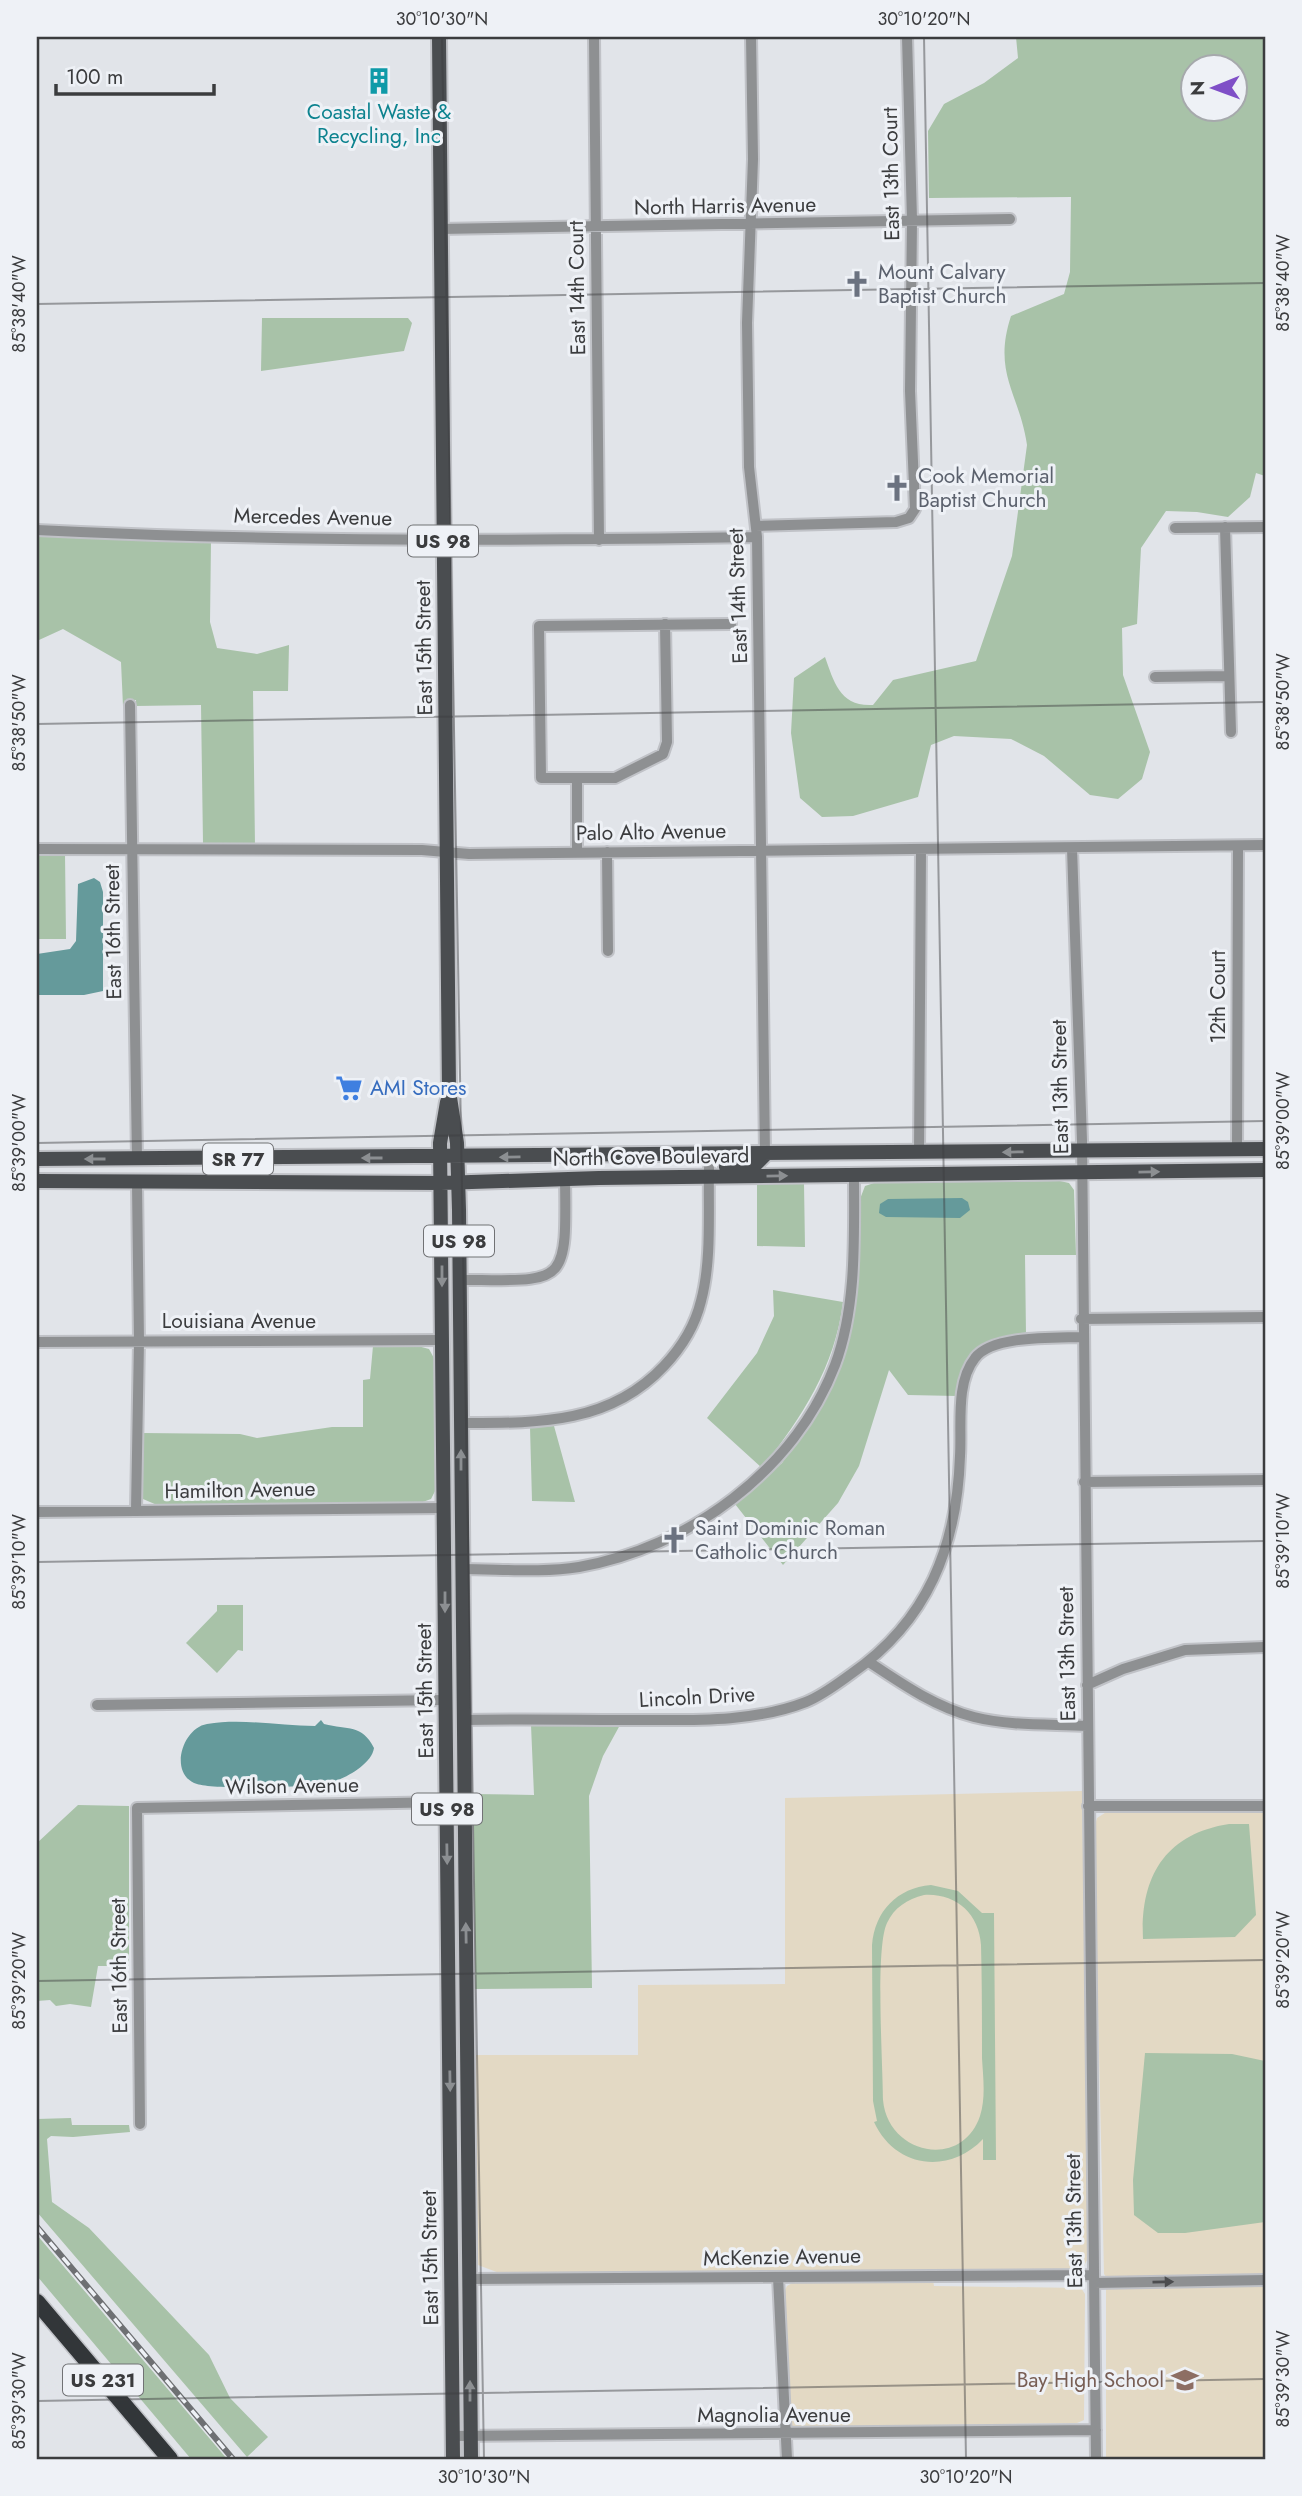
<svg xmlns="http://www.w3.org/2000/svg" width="1302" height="2496" font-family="Jost,sans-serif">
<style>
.education{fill:#e3d9c4}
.green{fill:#a8c2a8;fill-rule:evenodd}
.water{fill:#659a9b}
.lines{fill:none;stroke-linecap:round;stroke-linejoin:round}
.minor-casing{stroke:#c0c2c7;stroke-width:14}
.major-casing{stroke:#c0c2c7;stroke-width:18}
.highway-casing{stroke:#c0c2c7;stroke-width:19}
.minor{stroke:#8e9092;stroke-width:10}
.major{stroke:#4a4d50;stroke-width:14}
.highway{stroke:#323639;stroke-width:16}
.rail-casing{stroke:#6e7073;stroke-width:6}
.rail{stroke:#eef1f6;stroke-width:3.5;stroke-dasharray:10;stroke-linecap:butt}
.oneway{fill:#8c8f92}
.oneway2{fill:#4c4d4f}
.ticks{fill:none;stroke:#3b3c3e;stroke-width:2;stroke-opacity:0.45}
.labels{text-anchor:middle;stroke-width:6;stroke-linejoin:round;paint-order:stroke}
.shield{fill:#eef1f6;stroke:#717275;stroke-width:2}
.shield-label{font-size:19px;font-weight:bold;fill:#3b3c3e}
.culture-label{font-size:21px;fill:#0d838f;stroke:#eef1f6}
.street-label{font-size:21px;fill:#3b3c3e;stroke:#eef1f6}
.worship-label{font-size:21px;fill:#5b616d;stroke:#eef1f6;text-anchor:start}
.shop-label{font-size:21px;fill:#366cbe;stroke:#eef1f6;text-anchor:start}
.education-label{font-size:21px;fill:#785e54;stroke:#eef1f6;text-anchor:end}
.neatline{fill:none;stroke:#3b3c3e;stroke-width:2.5}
.ticks-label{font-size:18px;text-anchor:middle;fill:#3b3c3e}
</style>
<rect width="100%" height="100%" fill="#e1e4e9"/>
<!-- education -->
<path class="education" d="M1082 1791 1089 2256 1084 2266 1074 2269 502 2274 478 2265 474 2055H638V1985L785 1984V1798Z
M1108 1811H1265V2277L1108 2279 1104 2274 1094 1830 1097 1818Z
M933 2280 934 2286 1081 2288 1085 2294 1084 2420 1077 2423 936 2425 931 2427 795 2430 791 2427 783 2294 787 2286 796 2281Z
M1265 2284V2459H1106V2288Z"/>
<!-- green -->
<path class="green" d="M1016 37H1265V476L1256 473 1250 497 1228 517 1197 512 1166 511 1141 548 1137 624 1122 628 1123 675 1150 752 1142 779 1118 799 1090 795 1044 756 1011 739 954 736 931 745 918 797 853 816 822 817 800 798 791 733 794 678 825 657C834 682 840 707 873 705L893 680 976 661 1012 556 1027 445C1020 394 992 374 1011 316L1064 294 1070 272 1071 197 929 198 928 131 944 104 984 83 1018 58ZM1194 66H1236V108H1194Z
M262 318H408L412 323 404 351 261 371Z
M37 536 211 541 210 622 217 648 257 654 289 645 288 691H253L255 846 203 843 201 705 136 706V700H125L123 706 121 662 63 629 39 640 37 680Z
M37 854H65L66 939H37Z
M1060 1181 1069 1183 1074 1190 1076 1255H1025L1026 1335 1007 1337 976 1348 958 1379 957 1396 908 1395 889 1370 859 1466 838 1503 783 1565 735 1504 782 1463 812 1420 841 1367 855 1301 860 1199 865 1186 874 1183Z
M757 1184H804L805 1247 757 1246Z
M773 1290 843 1302C835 1367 802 1417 762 1468L707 1418 757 1353 774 1316Z
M414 1345 429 1349 435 1360 437 1487 431 1499 420 1503 157 1505 143 1499 142 1433 240 1434 257 1438 332 1427H363V1380L370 1379 373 1346Z
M554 1426 575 1502 532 1501 530 1427Z
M217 1605H243V1651L238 1650 217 1673 186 1643 217 1611Z
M531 1725H620L603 1756 589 1796 592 1988 474 1989 472 1794 534 1795Z
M78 1805 129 1806V1966H98L91 2007 70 2004 56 2006 50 2000 37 2001V1843Z
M1229 1824H1249L1256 1915 1235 1937 1143 1939C1140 1877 1165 1834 1229 1824Z
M931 1885 958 1891 982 1913H994L996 2160H983V2139C949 2175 895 2168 874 2122L877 2121 873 2101 872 1945C875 1911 897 1888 931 1885ZM924 1895C955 1893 979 1913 981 1945 982 1982 982 2020 982 2058 983 2076 986 2098 980 2116 962 2170 888 2155 883 2100 883 2066 875 1948 887 1923 894 1908 907 1899 924 1895Z
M1145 2053 1232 2054 1265 2061V2222L1185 2233H1158L1134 2215 1133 2180Z
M71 2118 72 2125H129L130 2132 73 2137 51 2136 47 2139 52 2202 89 2228 209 2355 230 2398 268 2437 247 2457 37 2212V2119Z
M37 2235 227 2459H191L37 2276Z"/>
<!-- water -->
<path class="water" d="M94 878 100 882 103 892V991L84 995H37V954L70 949 76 941 78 884Z
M962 1198 968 1202 970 1210 960 1218 886 1217 879 1213 880 1204 888 1199Z
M321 1720 324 1724C348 1730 362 1724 374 1748 372 1763 349 1776 336 1781 317 1788 216 1790 197 1784 168 1775 182 1728 207 1724 242 1718 280 1726 315 1726Z"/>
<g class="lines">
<defs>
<path id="minor" d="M594 37 599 540
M751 37 753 159 747 323 749 467 757 537 765 1155
M440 229 1010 219
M756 526 896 522 909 518 915 509 910 391 912 220 907 37
M1225 527 1231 732
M1175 528 1265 527
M37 530C276 542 517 541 757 537
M1155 677 1228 676
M130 705 137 1159
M577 778H615L663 754 667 742 665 624
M1072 848 1082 1141 1096 2459
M37 849 422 850 469 854 1265 845
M577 852V778H541L539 626 731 624
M607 852 608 951
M1237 1149 1238 846
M919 1153 921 850
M459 1280C565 1280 567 1289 565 1179
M1081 1319 1265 1317
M37 1342 442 1340
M461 1423C536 1423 609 1425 664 1366 682 1347 695 1326 701 1301 712 1260 708 1210 709 1168
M1084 1482 1265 1480
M136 1510 139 1341 137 1184
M37 1512 444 1508
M462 1569C501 1569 542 1573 579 1567 689 1548 795 1470 835 1365 857 1306 854 1236 854 1175
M869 1662C902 1684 935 1707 974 1717 1010 1726 1050 1724 1087 1726
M1087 1685 1123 1669 1185 1650 1265 1647
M97 1705 445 1700
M464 1720C520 1719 577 1720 633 1720 690 1720 752 1723 806 1702 823 1695 837 1684 851 1674 928 1621 957 1546 960 1456 962 1427 955 1383 975 1358 992 1335 1055 1338 1082 1337
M1088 1806H1265
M140 2124 137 1808 447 1802
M778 2277 787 2459
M469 2279 1094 2275
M1094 2283 1265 2280
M453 2436 1096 2430"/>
<path id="major" d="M439 37 449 1091 457 1143 459 1210 471 2459
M447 1102 440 1143 453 2459
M37 1159 1265 1149
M726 1167 756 1164 765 1155
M37 1181 441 1183 599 1178 1265 1170"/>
<path id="highway" d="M37 2302 170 2459"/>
</defs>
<!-- minor casing -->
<use href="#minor" class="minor-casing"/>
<!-- major casing -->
<use href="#major" class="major-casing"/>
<!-- highway casing -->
<use href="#highway" class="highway-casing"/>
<!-- minor -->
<use href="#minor" class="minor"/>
<!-- major -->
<use href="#major" class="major"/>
<!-- highway -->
<use href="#highway" class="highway"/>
<defs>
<path id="rail" d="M37 2227 233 2459"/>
</defs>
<!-- rail casing -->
<use href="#rail" class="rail-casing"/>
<!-- rail -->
<use href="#rail" class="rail"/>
</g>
<!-- one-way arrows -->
<defs><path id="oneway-solid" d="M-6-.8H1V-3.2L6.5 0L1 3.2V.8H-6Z" transform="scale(1.75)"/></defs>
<g class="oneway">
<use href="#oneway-solid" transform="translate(1013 1152) rotate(179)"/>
<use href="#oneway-solid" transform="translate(510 1157) rotate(179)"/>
<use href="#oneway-solid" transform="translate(372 1158) rotate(180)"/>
<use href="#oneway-solid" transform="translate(95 1159) rotate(180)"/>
<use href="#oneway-solid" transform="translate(1149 1172) rotate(-1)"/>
<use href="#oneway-solid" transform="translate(777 1176) rotate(-1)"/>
<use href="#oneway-solid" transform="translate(442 1276) rotate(90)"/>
<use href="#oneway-solid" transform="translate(461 1460) rotate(-90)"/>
<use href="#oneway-solid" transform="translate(445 1602) rotate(90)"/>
<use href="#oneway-solid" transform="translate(447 1854) rotate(89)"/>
<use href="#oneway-solid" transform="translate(466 1933) rotate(-91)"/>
<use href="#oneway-solid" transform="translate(450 2081) rotate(89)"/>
<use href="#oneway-solid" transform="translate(470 2391) rotate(-90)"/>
</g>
<use class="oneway2" href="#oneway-solid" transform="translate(1163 2282) rotate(-1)"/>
<!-- ticks -->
<path class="ticks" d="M442 37 484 2459M924 37 966 2459M37 304 1265 283M37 724 1265 702M37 1143 1265 1121M37 1562 1265 1541M37 1981 1265 1960M37 2401 1265 2379"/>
<!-- icons -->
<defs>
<symbol id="building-bare" viewBox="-9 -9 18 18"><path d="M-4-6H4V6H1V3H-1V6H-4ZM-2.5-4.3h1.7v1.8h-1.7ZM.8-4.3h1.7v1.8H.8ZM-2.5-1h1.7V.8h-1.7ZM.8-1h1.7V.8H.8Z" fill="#0f9aa8" stroke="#eef1f6" stroke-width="2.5" paint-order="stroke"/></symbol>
<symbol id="church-bare" viewBox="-9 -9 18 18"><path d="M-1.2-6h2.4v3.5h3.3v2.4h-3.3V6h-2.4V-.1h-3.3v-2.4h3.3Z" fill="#6b7280" stroke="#eef1f6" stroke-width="2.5" paint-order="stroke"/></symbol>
<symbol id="supermarket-bare" viewBox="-9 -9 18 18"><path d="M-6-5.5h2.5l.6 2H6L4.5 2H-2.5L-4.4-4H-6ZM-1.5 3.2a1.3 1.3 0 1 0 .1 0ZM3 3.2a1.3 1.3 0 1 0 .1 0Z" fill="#3f7fe0" stroke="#eef1f6" stroke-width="2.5" paint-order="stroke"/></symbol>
<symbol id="school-bare" viewBox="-9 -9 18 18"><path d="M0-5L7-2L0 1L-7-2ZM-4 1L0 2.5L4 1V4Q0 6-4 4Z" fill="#8d6e63" stroke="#eef1f6" stroke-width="2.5" paint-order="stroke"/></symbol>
</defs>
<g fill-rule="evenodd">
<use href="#building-bare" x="360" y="62" width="38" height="38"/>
<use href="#church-bare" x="838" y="265" width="38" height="38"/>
<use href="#church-bare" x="878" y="469" width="38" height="38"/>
<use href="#supermarket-bare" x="330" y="1069" width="38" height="38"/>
<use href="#church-bare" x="655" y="1521" width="38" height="38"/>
<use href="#school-bare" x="1166" y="2361" width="38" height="38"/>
</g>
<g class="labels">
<!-- shield labels -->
<g class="shield">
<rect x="408" y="525.5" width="70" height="31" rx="5"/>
<rect x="203" y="1143.5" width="70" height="31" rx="5"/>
<rect x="424" y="1225.5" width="70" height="31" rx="5"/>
<rect x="412" y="1793.5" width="70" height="31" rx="5"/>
<rect x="63" y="2364.5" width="80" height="31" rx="5"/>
</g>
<g class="shield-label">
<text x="443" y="548">US 98</text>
<text x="238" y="1166">SR 77</text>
<text x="459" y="1248">US 98</text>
<text x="447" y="1816">US 98</text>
<text x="103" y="2387">US 231</text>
</g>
<!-- culture labels -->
<g class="culture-label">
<text x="379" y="119">Coastal Waste &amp;<tspan x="379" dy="24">Recycling, Inc</tspan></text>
</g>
<!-- street labels -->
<g class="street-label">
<text transform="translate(891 174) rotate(-91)" y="7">East 13th Court</text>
<text transform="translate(725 206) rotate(-1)" y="7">North Harris Avenue</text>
<text transform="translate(577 288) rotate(-91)" y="7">East 14th Court</text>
<text transform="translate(313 517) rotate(1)" y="7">Mercedes Avenue</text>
<text transform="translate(738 596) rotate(-92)" y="7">East 14th Street</text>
<text transform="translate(424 648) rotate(-91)" y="7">East 15th Street</text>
<text transform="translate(651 832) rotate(-1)" y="7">Palo Alto Avenue</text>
<text transform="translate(113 932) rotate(-91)" y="7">East 16th Street</text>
<text transform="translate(1218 997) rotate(-90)" y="7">12th Court</text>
<text transform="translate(1060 1087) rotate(-91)" y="7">East 13th Street</text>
<text transform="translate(651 1157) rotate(-1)" y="7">North Cove Boulevard</text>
<text x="239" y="1328">Louisiana Avenue</text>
<text transform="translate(240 1490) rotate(-1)" y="7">Hamilton Avenue</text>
<text transform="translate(1067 1654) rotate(-91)" y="7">East 13th Street</text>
<text transform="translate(425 1691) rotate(-91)" y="7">East 15th Street</text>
<text transform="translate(697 1697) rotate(-3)" y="7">Lincoln Drive</text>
<text transform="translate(292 1786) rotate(-1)" y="7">Wilson Avenue</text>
<text transform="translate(119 1966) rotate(-91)" y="7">East 16th Street</text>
<text transform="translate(1074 2221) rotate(-91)" y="7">East 13th Street</text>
<text transform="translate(782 2257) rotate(-1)" y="7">McKenzie Avenue</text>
<text transform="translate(430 2258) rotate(-91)" y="7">East 15th Street</text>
<text x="774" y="2422">Magnolia Avenue</text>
</g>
<!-- worship labels -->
<g class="worship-label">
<text x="878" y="279">Mount Calvary<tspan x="878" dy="24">Baptist Church</tspan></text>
<text x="918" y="483">Cook Memorial<tspan x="918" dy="24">Baptist Church</tspan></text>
<text x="695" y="1535">Saint Dominic Roman<tspan x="695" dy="24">Catholic Church</tspan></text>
</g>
<!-- shop labels -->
<g class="shop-label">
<text x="370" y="1095">AMI Stores</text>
</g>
<!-- education labels -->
<g class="education-label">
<text x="1164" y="2387">Bay High School</text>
</g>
</g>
<!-- border -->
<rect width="1302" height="2496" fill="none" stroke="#eef1f6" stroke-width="77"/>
<!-- north arrow -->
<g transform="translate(1214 88) rotate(269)"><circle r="33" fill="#eef1f6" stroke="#a6a9ac" stroke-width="2"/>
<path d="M0-5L12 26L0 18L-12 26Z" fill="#7f4fc7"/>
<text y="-10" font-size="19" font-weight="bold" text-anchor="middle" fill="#3b3c3e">N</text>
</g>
<!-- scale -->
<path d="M56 84v10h158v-10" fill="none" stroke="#3b3c3e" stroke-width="3.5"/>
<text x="66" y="84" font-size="21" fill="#3b3c3e" stroke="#eef1f6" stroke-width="5" paint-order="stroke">100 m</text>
<rect x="38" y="38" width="1226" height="2420" class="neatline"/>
<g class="ticks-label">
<text x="442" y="25">30°10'30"N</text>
<text x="924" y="25">30°10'20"N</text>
<text transform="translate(1283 283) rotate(-90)" y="6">85°38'40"W</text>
<text transform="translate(19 304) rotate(-90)" y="6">85°38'40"W</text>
<text transform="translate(1283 702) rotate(-90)" y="6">85°38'50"W</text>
<text transform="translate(19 723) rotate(-90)" y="6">85°38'50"W</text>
<text transform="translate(1283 1121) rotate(-90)" y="6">85°39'00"W</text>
<text transform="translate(19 1143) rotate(-90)" y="6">85°39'00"W</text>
<text transform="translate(1283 1541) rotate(-90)" y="6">85°39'10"W</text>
<text transform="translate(19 1562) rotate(-90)" y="6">85°39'10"W</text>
<text transform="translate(1283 1960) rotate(-90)" y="6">85°39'20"W</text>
<text transform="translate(19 1981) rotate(-90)" y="6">85°39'20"W</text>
<text transform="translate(1283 2379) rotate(-90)" y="6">85°39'30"W</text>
<text transform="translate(19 2401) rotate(-90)" y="6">85°39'30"W</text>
<text x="484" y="2483">30°10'30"N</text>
<text x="966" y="2483">30°10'20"N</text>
</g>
</svg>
